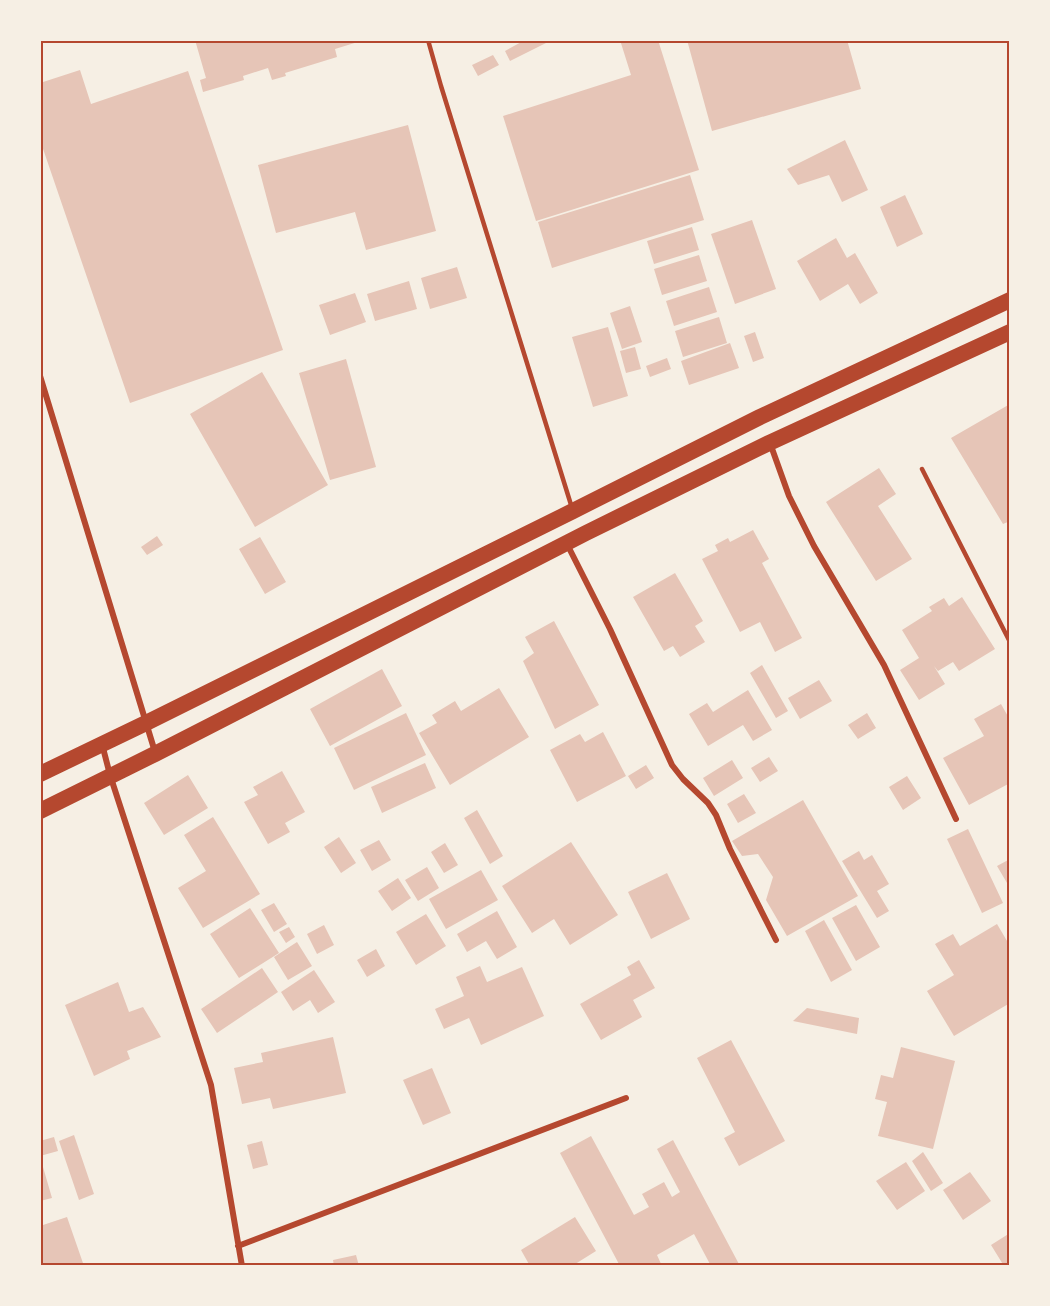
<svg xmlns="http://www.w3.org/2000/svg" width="1050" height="1306" font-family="Lato,sans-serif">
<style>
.building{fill:#e6c5b7}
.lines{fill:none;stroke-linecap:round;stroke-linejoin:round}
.service{stroke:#b5482f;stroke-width:4.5}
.minor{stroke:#b5482f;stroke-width:6}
.trunk{stroke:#b5482f;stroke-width:16}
.neatline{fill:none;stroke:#b5482f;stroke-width:2}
</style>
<rect width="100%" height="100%" fill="#f6efe4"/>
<!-- building -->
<path class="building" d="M195 40H361V41L335 49 337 57 285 73 286 76 272 80 268 68 243 76 244 80 203 92 200 80 206 78Z
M525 40H545L546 43 510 61 505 51Z
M620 40H658L699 170 536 221 503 116 631 75Z
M687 40H847L861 89 712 131Z
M493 55 499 65 478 76 472 65Z
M80 70 91 104 188 71 283 350 130 403 40 140V83Z
M408 125 436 231 366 250 355 212 276 233 258 165Z
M845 140 868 190 842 202 829 175 798 185 787 169Z
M690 175 704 220 552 268 538 222Z
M905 195 923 234 897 247 880 207Z
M752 220 776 289 735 304 711 234Z
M692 227 699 250 654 264 647 241Z
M836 238 847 258 855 253 878 293 860 304 848 284 820 301 797 261Z
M699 255 707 281 662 295 654 269Z
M457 267 467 298 430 309 421 278Z
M409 281 417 309 375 321 367 294Z
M709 287 717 312 674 326 666 301Z
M355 293 366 322 330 335 319 305Z
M630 306 642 342 622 349 610 313Z
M719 317 727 343 683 357 675 331Z
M608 327 628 396 593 407 572 337Z
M755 332 764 358 753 362 744 336Z
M730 343 739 368 689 385 681 361Z
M635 347 641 369 626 373 620 351Z
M667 358 671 369 650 377 646 366Z
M346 359 376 467 330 480 299 373Z
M262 372 328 485 255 527 190 414Z
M1010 404V521L1003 524 951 438Z
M879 468 896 494 878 506 912 559 876 581 826 502Z
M753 530 769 559 762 563 802 638 775 652 760 622 740 632 702 559 718 551 715 545 728 538 730 542Z
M157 536 163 545 147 555 141 547Z
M260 537 286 582 265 594 239 549Z
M675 573 703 621 695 626 705 642 680 657 673 646 664 651 633 597Z
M962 597 995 649 959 671 953 662 938 671 934 666 945 684 919 700 900 670 919 658 902 630 932 611 929 607 944 598 949 606Z
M554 621 599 705 555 729 523 661 534 653 525 637Z
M762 665 788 711 776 718 750 673Z
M382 669 402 706 330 746 310 709Z
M819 680 832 701 800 719 788 698Z
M499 688 529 737 450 785 419 733 437 723 432 715 455 701 461 711Z
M748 690 772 730 753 741 743 725 708 746 689 714 707 703 713 712Z
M1001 704 1010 720V783L969 805 943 758 984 736 974 719Z
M406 713 426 755 354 790 334 748Z
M867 713 876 728 858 739 848 725Z
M603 732 626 776 577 802 550 750 580 734 585 742Z
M769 757 778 771 760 782 751 768Z
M732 760 743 778 714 796 703 778Z
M425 763 436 788 382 813 371 787Z
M646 765 654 778 636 789 628 776Z
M282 771 305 812 285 823 290 832 268 844 244 802 258 795 253 787Z
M188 775 208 808 164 835 144 803Z
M907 776 921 798 903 810 889 787Z
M744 794 756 813 738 823 727 804Z
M803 800 858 896 787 936 766 900 773 877 758 854 742 856 732 841Z
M477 810 503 856 490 864 464 818Z
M213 817 260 894 203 928 178 888 206 871 184 835Z
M968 829 1003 903 982 913 947 839Z
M339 837 356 863 341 873 324 847Z
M379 840 391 860 372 871 360 850Z
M571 842 618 915 570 945 554 919 532 933 502 886Z
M445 843 458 865 444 873 431 852Z
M859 851 864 860 872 855 889 884 877 891 889 911 877 918 842 861Z
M1010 859V888L997 866Z
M427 867 439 888 418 901 405 880Z
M481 870 498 900 446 929 429 899Z
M667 873 690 919 651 939 628 892Z
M398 878 411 898 392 911 378 891Z
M274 903 287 924 274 932 261 910Z
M856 905 880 947 856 961 832 918Z
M250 908 279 953 239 978 210 934Z
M497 911 517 947 497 959 486 941 467 952 457 934Z
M426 914 446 946 416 965 396 932Z
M824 920 852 970 831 982 805 931Z
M997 924 1010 946V1003L954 1036 927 991 954 975 935 944 953 934 960 946Z
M324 925 334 945 317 954 307 934Z
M289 927 295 937 286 943 279 932Z
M297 942 312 966 288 980 274 957Z
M376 949 385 966 367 977 357 960Z
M639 960 655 988 633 1000 642 1017 601 1040 580 1004 631 975 627 967Z
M480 966 487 982 522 967 544 1016 481 1045 469 1018 444 1029 435 1009 464 996 456 977Z
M262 968 278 992 217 1033 201 1009Z
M314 970 335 1002 318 1013 310 1000 293 1011 281 992Z
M118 982 129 1012 143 1007 161 1037 127 1051 130 1059 94 1076 65 1005Z
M807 1008 859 1018 857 1034 793 1021Z
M333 1037 346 1093 273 1109 270 1098 242 1104 234 1068 263 1062 261 1053Z
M731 1040 785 1141 739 1166 724 1138 735 1132 697 1058Z
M901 1047 955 1061 933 1149 878 1136 887 1102 875 1099 881 1075 893 1078Z
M432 1068 451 1113 423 1125 403 1080Z
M74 1135 94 1194 79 1200 59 1141Z
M591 1136 634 1215 649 1207 642 1194 664 1182 672 1197 680 1192 657 1149 673 1140 740 1266H711L694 1234 657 1255 662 1266H620L560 1153Z
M54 1137 58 1151 40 1156V1141Z
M262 1141 268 1165 253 1169 247 1145Z
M923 1152 943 1183 931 1191 912 1161Z
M906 1162 925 1191 897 1210 876 1181Z
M40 1167H43L52 1198 40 1201Z
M970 1172 991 1201 963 1220 943 1190Z
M67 1217 84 1266H40V1226Z
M575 1217 596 1251 572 1266H530L521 1250Z
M1010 1233V1266H1004L991 1245Z
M356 1255 359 1266H334L333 1260Z"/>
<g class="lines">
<!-- service -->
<path class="service" d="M428 40 441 86 572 508
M922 469 1010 642"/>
<!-- minor -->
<path class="minor" d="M40 376 155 752
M770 443 789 496 814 546 884 665 956 819
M567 544 610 629 672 765 683 779 708 803 716 815 730 849 776 940
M102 744 110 775 211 1085 242 1266
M238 1246 626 1098"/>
<!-- trunk -->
<path class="trunk" d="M40 774 146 723 573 511 760 417 1010 300
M40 811 155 754 586 533 769 443 1010 332"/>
</g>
<!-- border -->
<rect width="1050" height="1306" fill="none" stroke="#f6efe4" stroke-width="84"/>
<rect x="42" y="42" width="966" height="1222" class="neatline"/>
</svg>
